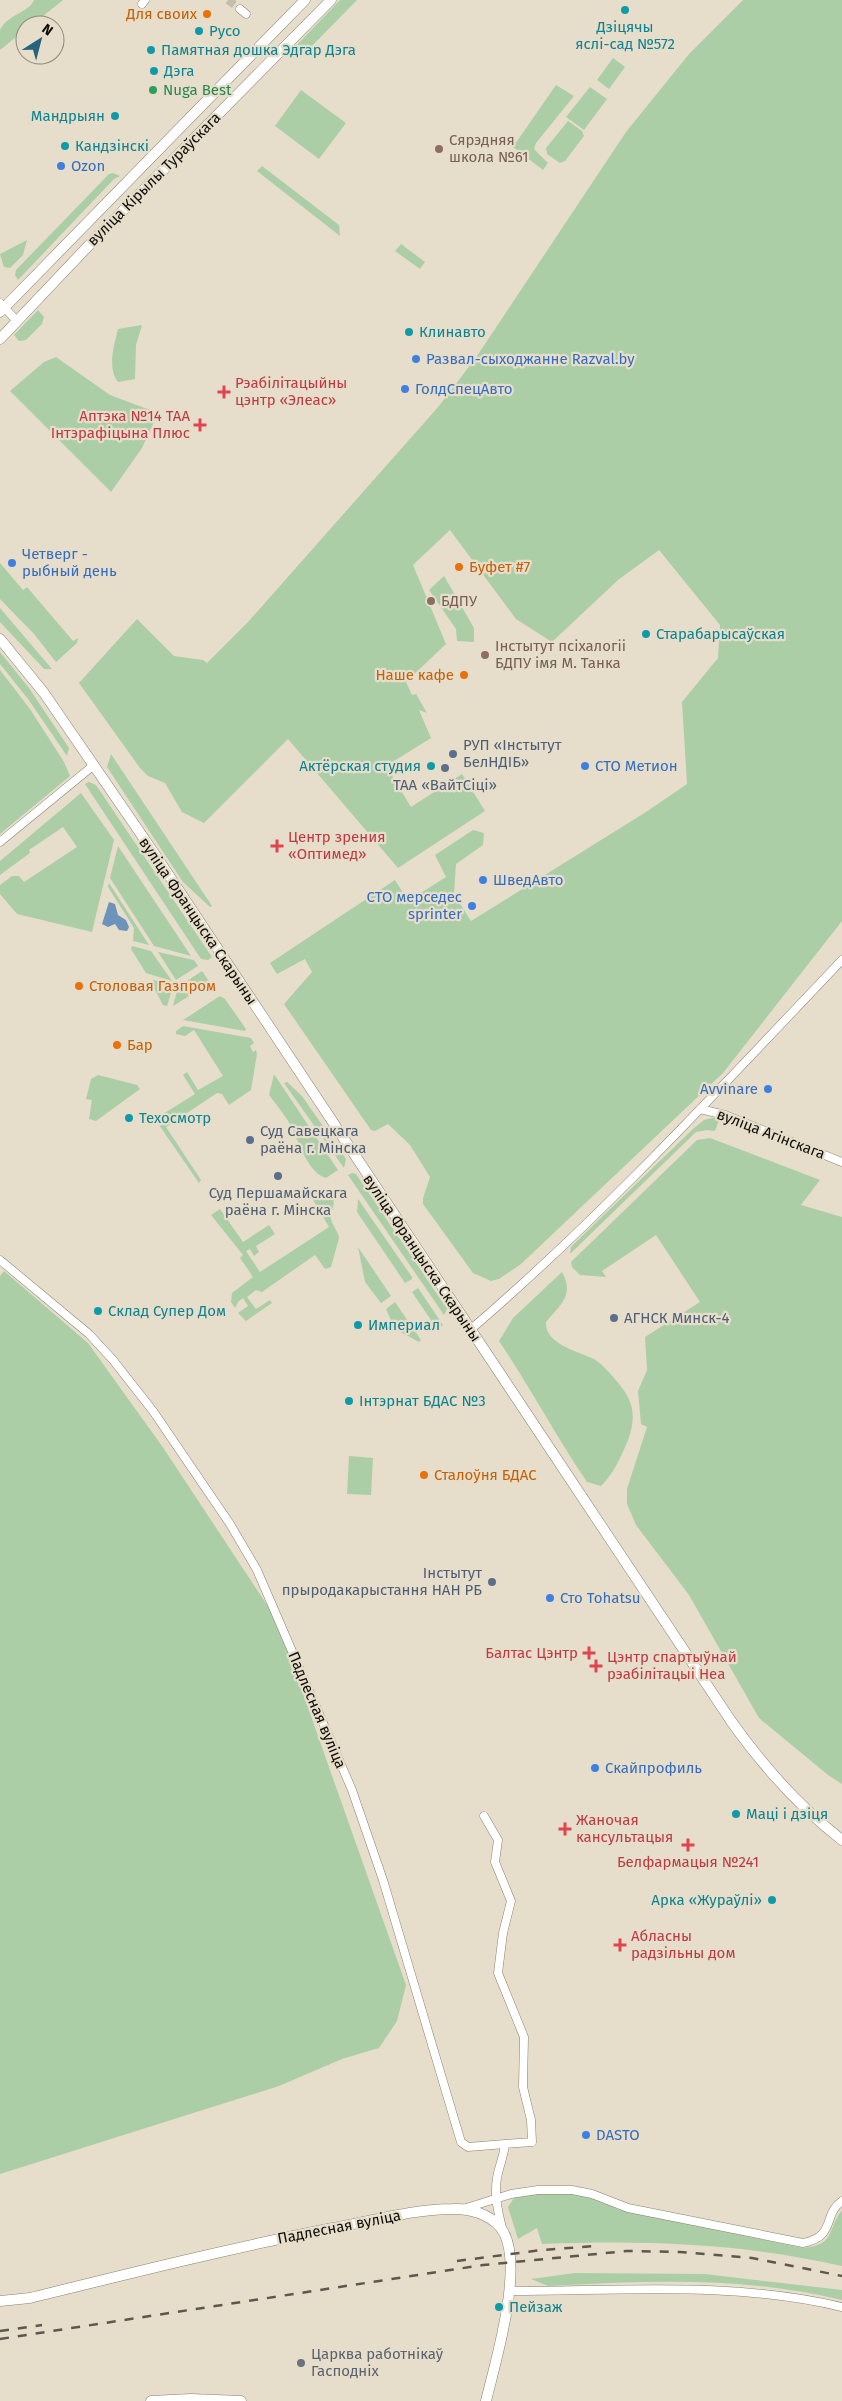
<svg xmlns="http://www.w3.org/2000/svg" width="842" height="2401" font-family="'Fira Sans',sans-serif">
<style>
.green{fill:#accea6}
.water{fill:#6d93bb}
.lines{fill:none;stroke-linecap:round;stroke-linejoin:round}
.street-tunnel{stroke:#c6bead;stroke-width:8;stroke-dasharray:8 4;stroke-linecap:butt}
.street-casing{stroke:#88816f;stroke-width:9}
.secondary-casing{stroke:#88816f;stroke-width:11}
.street{stroke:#fff;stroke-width:8}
.secondary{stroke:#fff;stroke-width:10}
.rail{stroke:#5d584d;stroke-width:2.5;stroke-dasharray:9 9;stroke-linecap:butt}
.culture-dot{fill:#0f9aa8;stroke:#e6decb;stroke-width:2}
.food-dot{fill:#e8710a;stroke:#e6decb;stroke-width:2}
.leisure-dot{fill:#2e9e5b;stroke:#e6decb;stroke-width:2}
.education-dot{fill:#8d6e63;stroke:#e6decb;stroke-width:2}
.shop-dot{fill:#3f7fe0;stroke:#e6decb;stroke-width:2}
.health-dot{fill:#e0444e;stroke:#e6decb;stroke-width:2}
.service-dot{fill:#5c6f8a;stroke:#e6decb;stroke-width:2}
.worship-dot{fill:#6b7280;stroke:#e6decb;stroke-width:2}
.labels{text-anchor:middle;stroke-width:4.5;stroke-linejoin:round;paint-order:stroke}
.food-label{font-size:15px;fill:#c56008;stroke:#e6decb;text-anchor:start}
.culture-label{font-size:15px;fill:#0d838f;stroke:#e6decb;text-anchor:start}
.leisure-label{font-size:15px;fill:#27864d;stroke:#e6decb;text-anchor:start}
.education-label{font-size:15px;fill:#785e54;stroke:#e6decb;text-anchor:start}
.shop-label{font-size:15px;fill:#366cbe;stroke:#e6decb;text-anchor:start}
.street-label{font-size:15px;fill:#0f0c06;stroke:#e6decb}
.health-label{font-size:15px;fill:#be3a42;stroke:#e6decb;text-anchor:start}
.service-label{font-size:15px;fill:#4e5e75;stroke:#e6decb;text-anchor:start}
.worship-label{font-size:15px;fill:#5b616d;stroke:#e6decb;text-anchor:start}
</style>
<rect width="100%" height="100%" fill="#e6decb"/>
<!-- green -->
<path class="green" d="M34 0H63L32 25H25V30L0 50C0 45 0 34 0 30 9 13 29 13 34 0Z
M340 0H357L306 52 300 53 295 47Z
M743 0H842V921L723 1073 521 1264 499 1279 491 1281 473 1273 423 1204V1198L430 1177 410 1145 388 1124 375 1131 371 1130 284 1004 312 972 305 959 277 974 270 963 395 880 408 901 446 877 435 855 473 830 484 833 483 845 456 864 454 894 471 921 646 812 687 784 682 702 718 658 720 625 659 550 618 580 552 642 516 619 450 530 413 565 446 644 406 682 412 695 416 694 427 713 419 710 431 738 386 766 411 807 462 774 485 811 398 868 288 739 204 823 182 812 165 783 148 776 140 768 79 683 137 619 174 656 203 660 207 663 248 622 439 406 477 356 626 132 689 54Z
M613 58 625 67 609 89 597 80Z
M556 85 574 96 536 143 534 149 548 163 543 170 513 147Z
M590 87 607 99 584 130 566 117Z
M301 90 346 123 319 159 275 126Z
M568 121 582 131 584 136 565 161 560 163 547 154 546 148Z
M262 166 339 225 340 236 257 171Z
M113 173 120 176 114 179 18 280 15 275 16 270 109 174Z
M27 240 23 255 10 268 4 267 0 254Z
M401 244 425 262 420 269 395 251Z
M38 310 44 317 42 324 26 340 19 341 14 335Z
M142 325 136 345 135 379 118 382C107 368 114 345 118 329Z
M56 357 110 395 158 413 142 448 111 492 10 391 44 362Z
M0 563 23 590 27 587 73 641 78 638 77 643 56 662 34 634 0 599Z
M444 576 474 628V642L457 641 456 629 429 590Z
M0 608 52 669H44L0 622Z
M0 652 29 688 69 748 67 756 28 699 0 664Z
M0 670 30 709 64 762 70 776 0 834Z
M111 754 212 906 210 907 183 882 107 767Z
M89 782 96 785 212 957 208 960 201 959 85 784Z
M81 793 114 840 92 932 17 914 0 894V885L12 876H19L24 882 77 847 63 827 29 850 30 853 0 875V861Z
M118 846 191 956 154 946 110 878Z
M109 883 149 945 133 941 134 928 108 887Z
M132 946 151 951 172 981 146 973 131 949Z
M158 952 194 960 198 966 176 980Z
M202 971 210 983 173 1006 178 987Z
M154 980 173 986 167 1006 163 1005 151 982Z
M220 996 225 999 246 1029 245 1031 183 1020Z
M183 1026 251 1038 254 1043 250 1046 253 1052 256 1050 257 1054 251 1090 229 1105 222 1094 217 1093 166 1127 201 1180 199 1183 155 1119 195 1094 183 1075 187 1072 198 1090 223 1076 194 1030 185 1036 176 1034V1031Z
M274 1074 338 1170 326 1178C308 1173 299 1142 292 1128 286 1116 277 1106 269 1095Z
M98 1075 137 1085 140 1089 96 1121 89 1119 92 1100 86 1099 91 1079Z
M287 1082 302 1096 346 1159 344 1168 284 1083Z
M712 1118H720L715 1131 707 1130 696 1132 570 1254 571 1247 579 1239 694 1128 704 1120Z
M710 1138 820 1180 801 1205 842 1217V1784L828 1775 759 1718 689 1595 636 1525 627 1504V1489L647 1427 641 1424 638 1391 647 1370 645 1337 700 1302 656 1235 602 1271 606 1277 580 1275 572 1267 571 1262 697 1140Z
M352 1173 356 1174 447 1309 444 1315 348 1175Z
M327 1193C340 1200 330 1209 331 1219 332 1225 338 1231 339 1238L331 1267 325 1269 315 1255 262 1292 256 1290 247 1297 256 1309 270 1300 272 1303 246 1321 238 1313 248 1306 243 1298 238 1302 235 1308 231 1302 232 1293 253 1277 240 1258 243 1255 211 1215 220 1209 243 1242 269 1225 275 1234 256 1246 259 1252 254 1256 250 1249 246 1251 260 1272 329 1227 313 1200 316 1195Z
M358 1199 412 1277V1279L405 1283 357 1212Z
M358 1247 391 1296 381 1303 365 1282Z
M4 1271 88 1343 162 1446 277 1620 406 1985 397 2021 379 2048 342 2059 279 2086 0 2174V1276Z
M562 1272C575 1295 560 1305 546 1322 544 1344 580 1352 594 1359 602 1364 608 1371 614 1378 632 1398 638 1413 628 1440 621 1457 614 1473 601 1486L587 1482C556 1436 530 1387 499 1341L513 1318Z
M418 1288 443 1325 437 1329 412 1292Z
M395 1302 421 1340 419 1342 395 1329 386 1309Z
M349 1456 373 1458 371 1495 347 1494Z
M569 2193C586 2195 603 2199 617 2209L803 2248C836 2245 827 2229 842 2210V2266C738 2243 647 2240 542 2244L537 2228 518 2239 508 2207 514 2198 530 2194Z
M575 2273 705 2274 842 2290V2300C743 2276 649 2281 548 2286L531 2279Z"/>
<!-- water -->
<path class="water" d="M109 902 115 904 118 915 126 920 129 927 127 931 119 930 115 924 108 927 102 924Z"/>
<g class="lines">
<!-- street-tunnel -->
<path class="street-tunnel" d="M228 0 240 9"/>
<defs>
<path id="street" d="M142 4 145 0
M240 9 246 14
M0 303 17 321
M0 842 94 765
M700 1109 725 1115 842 1162
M0 1260 89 1334 113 1360 153 1411 230 1524 257 1570 352 1790 383 1880 461 2142 468 2147 505 2144C504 2156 499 2166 497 2178 494 2196 498 2211 502 2228
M470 1330C603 1216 721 1087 842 960
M484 1816 498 1840 495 1862 511 1901 503 1933 498 1973 524 2037 523 2087 531 2120 532 2142 505 2144
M463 2209 511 2194 538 2190H572L592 2194 628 2208 803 2243C837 2236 822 2215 842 2201
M510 2291C621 2291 733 2281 842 2307"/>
<path id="secondary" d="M0 312 305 0
M0 339 93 241 331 0
M0 639 44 693 156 856 731 1721C763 1766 798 1806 842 1840
M0 2301 30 2298C131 2273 231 2248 333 2228 372 2221 413 2209 453 2209 469 2208 489 2214 500 2227 527 2259 495 2363 486 2401
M151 2401 191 2399 241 2401"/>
</defs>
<!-- street casing -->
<use href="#street" class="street-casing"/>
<!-- secondary casing -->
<use href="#secondary" class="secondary-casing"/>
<!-- street -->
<use href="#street" class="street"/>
<!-- secondary -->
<use href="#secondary" class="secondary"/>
<!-- rail -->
<path class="rail" d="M457 2261 542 2250 596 2246
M0 2331 42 2325
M0 2339 483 2265 627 2251 680 2252 752 2258 842 2276"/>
</g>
<!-- markers -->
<g class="culture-dot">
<circle cx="625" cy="10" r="5"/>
<circle cx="199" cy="31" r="5"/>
<circle cx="151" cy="50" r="5"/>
<circle cx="154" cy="71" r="5"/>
<circle cx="115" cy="116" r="5"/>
<circle cx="65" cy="146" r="5"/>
<circle cx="409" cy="332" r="5"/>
<circle cx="646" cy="634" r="5"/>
<circle cx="431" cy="766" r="5"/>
<circle cx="129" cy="1118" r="5"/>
<circle cx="98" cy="1311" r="5"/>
<circle cx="358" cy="1325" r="5"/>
<circle cx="349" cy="1401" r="5"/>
<circle cx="736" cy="1814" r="5"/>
<circle cx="772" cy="1900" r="5"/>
<circle cx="499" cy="2307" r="5"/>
</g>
<g class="food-dot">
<circle cx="207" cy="14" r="5"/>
<circle cx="459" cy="567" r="5"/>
<circle cx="464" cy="675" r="5"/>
<circle cx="79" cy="986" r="5"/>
<circle cx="117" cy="1045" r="5"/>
<circle cx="424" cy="1475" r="5"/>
</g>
<circle class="leisure-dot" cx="153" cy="90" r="5"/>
<g class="education-dot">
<circle cx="439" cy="149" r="5"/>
<circle cx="431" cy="601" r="5"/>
<circle cx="485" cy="655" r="5"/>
</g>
<g class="shop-dot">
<circle cx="61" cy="166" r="5"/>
<circle cx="416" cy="359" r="5"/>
<circle cx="405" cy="389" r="5"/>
<circle cx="12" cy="563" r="5"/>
<circle cx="585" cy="766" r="5"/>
<circle cx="483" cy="880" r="5"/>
<circle cx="472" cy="906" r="5"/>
<circle cx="768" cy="1089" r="5"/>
<circle cx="550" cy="1598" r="5"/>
<circle cx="595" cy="1768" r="5"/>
<circle cx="586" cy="2135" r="5"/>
</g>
<g class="health-dot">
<path d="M221.5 384.5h5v5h5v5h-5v5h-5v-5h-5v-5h5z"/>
<path d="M197.5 417.5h5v5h5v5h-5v5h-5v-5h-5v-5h5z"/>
<path d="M274.5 838.5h5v5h5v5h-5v5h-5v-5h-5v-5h5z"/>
<path d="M586.5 1645.5h5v5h5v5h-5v5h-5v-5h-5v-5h5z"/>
<path d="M593.5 1658.5h5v5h5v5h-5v5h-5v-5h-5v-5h5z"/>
<path d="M562.5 1821.5h5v5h5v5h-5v5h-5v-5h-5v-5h5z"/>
<path d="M685.5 1837.5h5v5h5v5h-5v5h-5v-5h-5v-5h5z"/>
<path d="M617.5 1937.5h5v5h5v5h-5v5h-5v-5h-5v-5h5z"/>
</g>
<g class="service-dot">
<circle cx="453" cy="754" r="5"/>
<circle cx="445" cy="768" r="5"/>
<circle cx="250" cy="1140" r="5"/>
<circle cx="278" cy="1176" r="5"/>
<circle cx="614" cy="1318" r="5"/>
<circle cx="492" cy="1582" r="5"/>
</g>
<circle class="worship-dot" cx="301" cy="2363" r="5"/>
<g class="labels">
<!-- food labels -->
<g class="food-label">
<text x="197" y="19" text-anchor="end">Для своих</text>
<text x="469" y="572">Буфет #7</text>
<text x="454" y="680" text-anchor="end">Наше кафе</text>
<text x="89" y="991">Столовая Газпром</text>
<text x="127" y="1050">Бар</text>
<text x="434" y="1480">Сталоўня БДАС</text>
</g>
<!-- culture labels -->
<g class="culture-label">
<text x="625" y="32" text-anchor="middle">Дзіцячы<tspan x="625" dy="17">яслі-сад №572</tspan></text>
<text x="209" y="36">Русо</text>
<text x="161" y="55">Памятная дошка Эдгар Дэга</text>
<text x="164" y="76">Дэга</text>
<text x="105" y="121" text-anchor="end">Мандрыян</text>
<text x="75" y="151">Кандзінскі</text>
<text x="419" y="337">Клинавто</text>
<text x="656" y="639">Старабарысаўская</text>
<text x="421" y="771" text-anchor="end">Актёрская студия</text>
<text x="139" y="1123">Техосмотр</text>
<text x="108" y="1316">Склад Супер Дом</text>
<text x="368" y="1330">Империал</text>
<text x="359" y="1406">Інтэрнат БДАС №3</text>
<text x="746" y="1819">Маці і дзіця</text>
<text x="762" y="1905" text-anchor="end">Арка «Жураўлі»</text>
<text x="509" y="2312">Пейзаж</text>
</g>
<!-- leisure labels -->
<g class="leisure-label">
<text x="163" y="95">Nuga Best</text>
</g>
<!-- education labels -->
<g class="education-label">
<text x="449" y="145">Сярэдняя<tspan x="449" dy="17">школа №61</tspan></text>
<text x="441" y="606">БДПУ</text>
<text x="495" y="651">Інстытут псіхалогіі<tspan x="495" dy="17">БДПУ імя М. Танка</tspan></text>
</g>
<!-- shop labels -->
<g class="shop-label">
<text x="71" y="171">Ozon</text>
<text x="426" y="364">Развал-сыходжанне Razval.by</text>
<text x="415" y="394">ГолдСпецАвто</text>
<text x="22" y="559">Четверг -<tspan x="22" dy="17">рыбный день</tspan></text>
<text x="595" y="771">СТО Метион</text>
<text x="493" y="885">ШведАвто</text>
<text x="462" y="902" text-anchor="end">СТО мерседес<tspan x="462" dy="17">sprinter</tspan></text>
<text x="758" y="1094" text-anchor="end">Avvinare</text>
<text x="560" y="1603">Сто Tohatsu</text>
<text x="605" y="1773">Скайпрофиль</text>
<text x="596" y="2140">DASTO</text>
</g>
<!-- street labels -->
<g class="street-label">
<text transform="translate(154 179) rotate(-45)" y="5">вуліца Кірылы Тураўскага</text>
<text transform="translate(198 921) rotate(56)" y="5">вуліца Францыска Скарыны</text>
<text transform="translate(771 1134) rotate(21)" y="5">вуліца Агінскага</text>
<text transform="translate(422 1258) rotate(56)" y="5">вуліца Францыска Скарыны</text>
<text transform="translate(317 1710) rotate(67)" y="5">Падлесная вуліца</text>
<text transform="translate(339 2227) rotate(-11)" y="5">Падлесная вуліца</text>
</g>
<!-- health labels -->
<g class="health-label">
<text x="235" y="388">Рэабілітацыйны<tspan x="235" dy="17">цэнтр «Элеас»</tspan></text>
<text x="190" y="421" text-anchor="end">Аптэка №14 ТАА<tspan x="190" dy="17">Інтэрафіцына Плюс</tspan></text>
<text x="288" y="842">Центр зрения<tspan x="288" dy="17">«Оптимед»</tspan></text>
<text x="578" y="1658" text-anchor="end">Балтас Цэнтр</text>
<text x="607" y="1662">Цэнтр спартыўнай<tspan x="607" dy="17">рэабілітацыі Неа</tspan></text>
<text x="576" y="1825">Жаночая<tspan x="576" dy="17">кансультацыя</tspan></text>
<text x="688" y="1867" text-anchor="middle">Белфармацыя №241</text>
<text x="631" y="1941">Абласны<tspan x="631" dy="17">радзільны дом</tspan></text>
</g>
<!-- service labels -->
<g class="service-label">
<text x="463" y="750">РУП «Інстытут<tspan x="463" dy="17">БелНДІБ»</tspan></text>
<text x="445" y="790" text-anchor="middle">ТАА «ВайтСіці»</text>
<text x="260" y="1136">Суд Савецкага<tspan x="260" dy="17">раёна г. Мінска</tspan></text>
<text x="278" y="1198" text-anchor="middle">Суд Першамайскага<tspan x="278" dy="17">раёна г. Мінска</tspan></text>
<text x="624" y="1323">АГНСК Минск-4</text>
<text x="482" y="1578" text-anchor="end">Інстытут<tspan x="482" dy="17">прыродакарыстання НАН РБ</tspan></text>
</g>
<!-- worship labels -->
<g class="worship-label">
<text x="311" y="2359">Царква работнікаў<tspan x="311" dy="17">Гасподніх</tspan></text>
</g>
</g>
<!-- north arrow -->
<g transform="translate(40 40) rotate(36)"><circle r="24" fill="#e6decb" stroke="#908a7c"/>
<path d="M0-4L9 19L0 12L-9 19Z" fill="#26657b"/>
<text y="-8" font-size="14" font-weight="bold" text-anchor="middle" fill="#0f0c06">N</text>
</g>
</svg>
